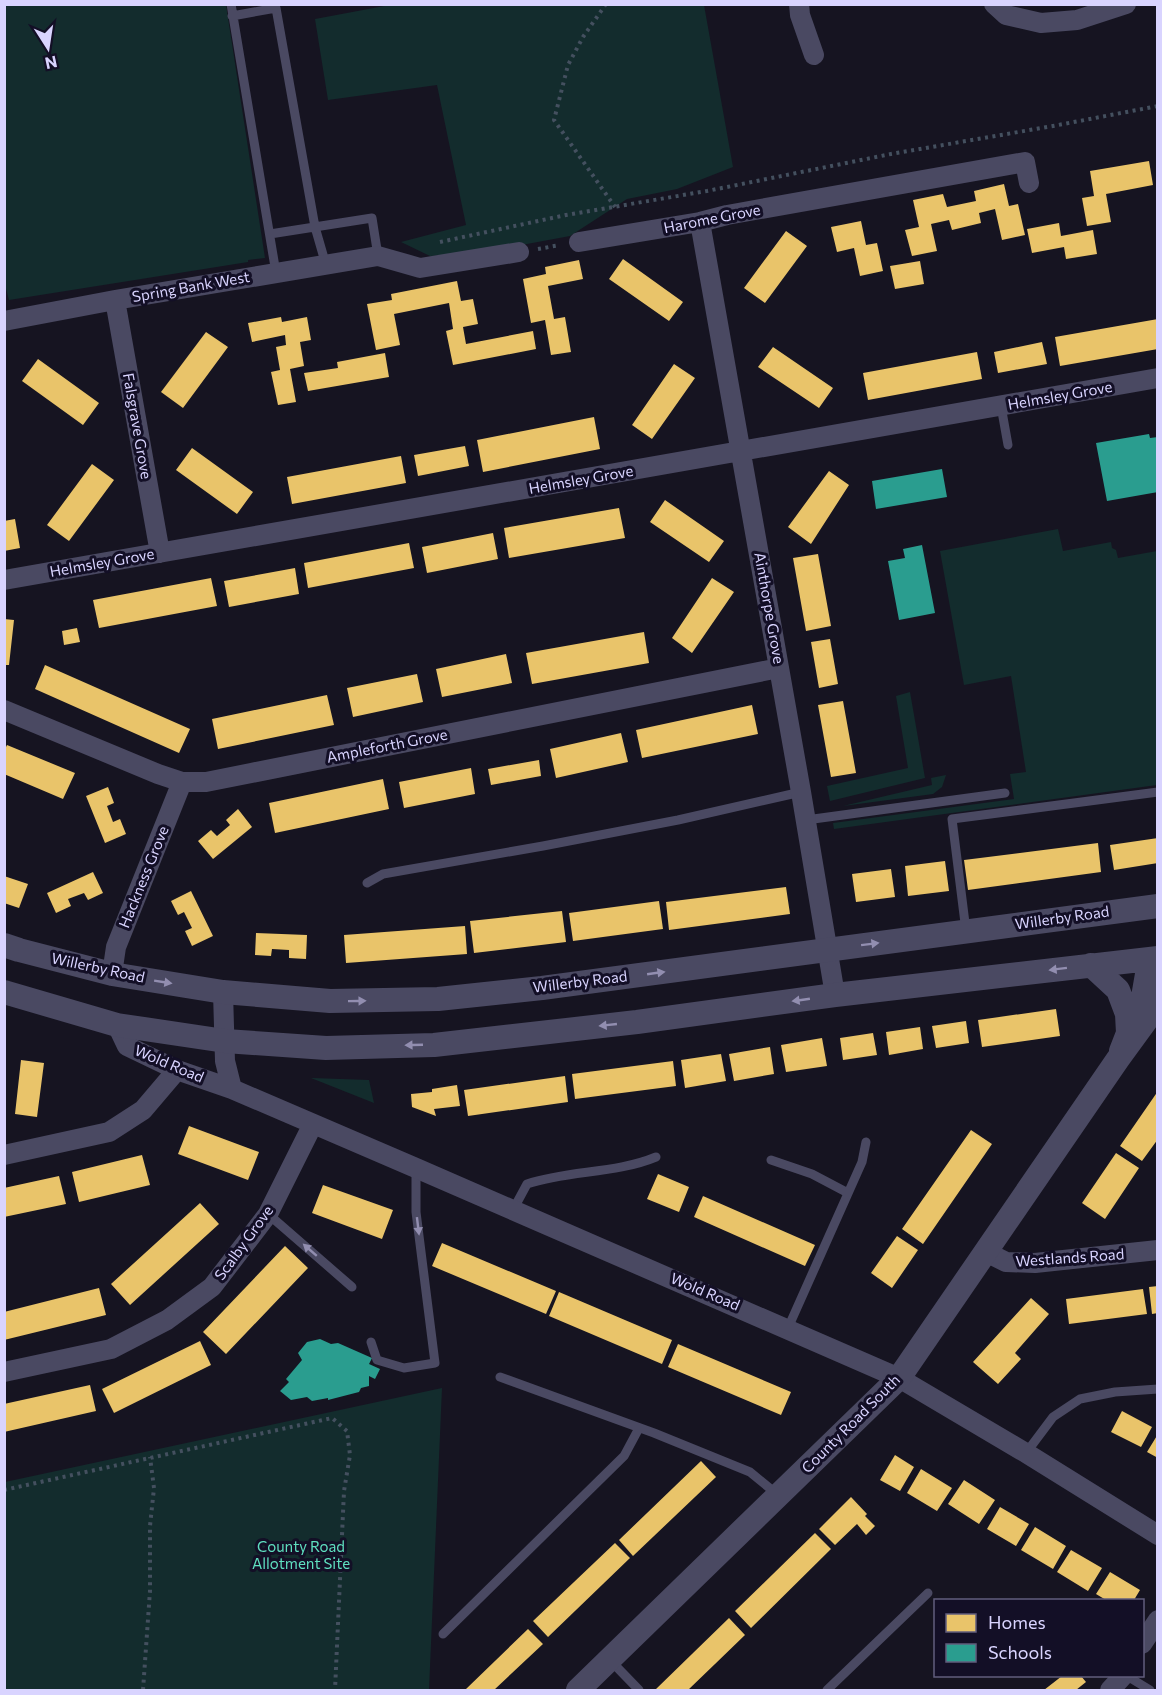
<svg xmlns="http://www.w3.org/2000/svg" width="1162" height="1695" font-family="Commissioner,sans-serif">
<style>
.green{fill:#132c2d}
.homes{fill:#e9c46a}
.schools{fill:#2a9d8f}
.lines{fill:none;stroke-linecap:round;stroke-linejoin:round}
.path{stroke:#44505f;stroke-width:4;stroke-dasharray:3 4.5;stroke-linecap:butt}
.service{stroke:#4a4962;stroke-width:9}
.minor{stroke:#4a4962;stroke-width:20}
.tertiary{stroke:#4a4962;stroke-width:24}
.oneway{fill:#928eb0}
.labels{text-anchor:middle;stroke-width:6;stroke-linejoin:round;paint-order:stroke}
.street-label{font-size:15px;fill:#d9d4ff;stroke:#130f26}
.park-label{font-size:15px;fill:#5fe0c0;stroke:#130f26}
</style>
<rect width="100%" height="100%" fill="#161421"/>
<!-- green -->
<path class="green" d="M395 4 704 5 733 167 677 189 627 199 570 236 479 253 430 256 401 242 466 225 437 85 328 100 315 19Z
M4 5H226L265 258 248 260V262L9 300 4 281Z
M1058 529 1063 551 1111 542 1112 548 1116 550 1118 558 1157 551V785L834 829 833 823 1014 799 1010 774 1026 772 1011 676 964 685 940 551Z
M910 692 925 778 830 801 827 786 908 768 896 696Z
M946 775 942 787 933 794 843 806 932 785 931 778Z
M312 1078 369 1080 374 1103 311 1078Z
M442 1388 429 1690H5V1482Z"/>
<!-- homes -->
<path class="homes" d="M1149 161 1153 185 1106 194 1111 222 1087 226 1082 198 1094 196 1090 171Z
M1004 184 1009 206 1018 204 1025 235 1002 240 995 209 979 213 981 223 952 230 949 220 931 224 937 251 912 256 905 230 919 227 913 200 943 194 947 207 976 201 974 191Z
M861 221 866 245 877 243 883 271 860 276 854 248 837 252 831 227Z
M1059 223 1061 236 1093 230 1097 254 1066 259 1064 247 1032 253 1027 229Z
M786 231 807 246 765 303 744 288Z
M623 259 683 302 669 321 609 279Z
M579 260 583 279 548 286 554 319 565 317 571 352 551 355 545 320 531 323 523 279 546 274 545 267Z
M920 261 924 284 895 289 890 266Z
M457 281 461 301 473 299 478 324 463 327 466 344 533 331 536 349 453 365 446 331 453 329 449 303 394 314 400 345 376 350 367 304 392 300 391 294Z
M281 317 282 322 307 317 311 340 300 342 304 366 290 369 296 402 278 405 271 372 280 370 276 347 286 345 285 335 252 342 248 323Z
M1158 319V349L1060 366 1055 337Z
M206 332 228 347 183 408 161 392Z
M1042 342 1047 364 998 373 994 352Z
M773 347 833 388 819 408 758 367Z
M977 352 982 379 868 400 863 373Z
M385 353 389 377 308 391 304 373 338 368 337 362Z
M38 359 99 403 83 425 22 381Z
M674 364 695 378 652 439 632 425Z
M594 417 600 449 483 472 477 440Z
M465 446 469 466 418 476 414 455Z
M192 448 253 492 237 514 176 470Z
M401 456 406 483 292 504 287 477Z
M92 464 114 480 69 541 47 525Z
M829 471 849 485 811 544 788 527Z
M665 500 724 541 709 562 650 522Z
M619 508 625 538 509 558 504 528Z
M15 519 20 548 4 551V521Z
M493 533 498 559 427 573 422 547Z
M409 543 414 568 308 588 304 563Z
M818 554 831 626 806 631 793 558Z
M295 568 299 594 229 607 224 581Z
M211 578 217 606 99 628 93 600Z
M712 578 734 592 692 653 672 638Z
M4 619 14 620 9 665H4Z
M77 628 80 642 64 645 62 631Z
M644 632 649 663 532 684 526 653Z
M830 639 838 684 819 688 811 642Z
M506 654 512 683 442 697 436 669Z
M45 665 190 729 179 753 35 689Z
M417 674 423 702 353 717 347 688Z
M327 695 334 725 218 749 212 719Z
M843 701 856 773 831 777 818 705Z
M752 705 758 734 642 758 636 730Z
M621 733 628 762 556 778 550 749Z
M7 745 75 773 63 799 4 774V751Z
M539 760 541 776 491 785 488 769Z
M471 768 475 794 404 808 399 782Z
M383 779 389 809 275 833 269 803Z
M108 787 114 803 107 806 113 822 120 819 126 834 105 843 86 796Z
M238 809 252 827 213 859 198 841 211 830 217 836 230 825 226 820Z
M1158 838V863L1114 870 1110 845Z
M1098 843 1101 872 968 890 964 860Z
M945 861 949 891 908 896 905 866Z
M891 869 895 897 856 902 852 874Z
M93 872 103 893 88 900 84 893 68 899 71 906 56 913 47 893Z
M4 876 28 884 19 908 4 903Z
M786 887 790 914 669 930 666 902Z
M191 891 213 936 192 946 185 931 192 928 184 912 178 915 171 901Z
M659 901 663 929 573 941 569 913Z
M562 911 566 942 474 953 470 921Z
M465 926 467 954 346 963 344 935Z
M256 933 307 935 306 959 289 958V950L272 949 271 956 255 955Z
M1056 1009 1060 1036 982 1047 978 1020Z
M966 1021 969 1043 936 1048 932 1026Z
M920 1027 923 1049 889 1055 886 1032Z
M873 1033 877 1055 843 1060 840 1038Z
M822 1038 827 1066 786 1072 781 1045Z
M770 1047 774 1074 734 1081 729 1054Z
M721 1054 726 1081 685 1088 681 1060Z
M21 1060 44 1063 37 1117 15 1114Z
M673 1061 676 1086 575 1099 572 1074Z
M565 1076 568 1102 468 1116 464 1090Z
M457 1085 460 1106 434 1109 436 1116 412 1107 411 1094 432 1092V1089Z
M1158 1091V1139L1142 1161 1120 1146Z
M189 1126 259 1152 248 1180 178 1154Z
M971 1130 992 1144 923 1244 902 1229Z
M1116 1153 1139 1168 1105 1219 1082 1203Z
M142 1155 150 1185 79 1202 72 1172Z
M658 1174 689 1187 679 1212 647 1199Z
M59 1176 66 1204 4 1217V1188Z
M323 1185 393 1210 382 1239 312 1213Z
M703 1196 815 1245 805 1266 694 1217Z
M200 1203 219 1224 130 1305 111 1284Z
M897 1236 918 1250 892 1288 871 1273Z
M442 1243 556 1291 546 1314 432 1266Z
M285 1246 308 1268 226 1354 203 1332Z
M1158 1286V1313L1152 1314 1149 1287Z
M99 1288 106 1315 4 1340V1312Z
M1143 1289 1147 1314 1069 1324 1066 1299Z
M559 1292 672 1340 662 1364 549 1316Z
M1031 1298 1049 1314 1015 1353 1021 1359 998 1384 973 1362Z
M200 1341 211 1365 114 1413 102 1389Z
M678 1344 791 1392 781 1415 668 1367Z
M90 1385 96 1411 4 1432V1404Z
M1122 1411 1152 1427 1141 1447 1111 1432Z
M1158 1434V1458L1147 1452Z
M895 1455 914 1467 900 1491 880 1480Z
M701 1461 716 1477 633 1556 619 1540Z
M921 1469 952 1488 937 1511 907 1493Z
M964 1480 995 1500 979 1524 948 1504Z
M851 1497 867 1514 865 1516 875 1526 866 1535 857 1524 835 1545 819 1529Z
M1000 1507 1029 1524 1016 1546 987 1529Z
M1035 1527 1066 1546 1053 1569 1021 1550Z
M815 1533 831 1549 751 1628 735 1611Z
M615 1543 630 1558 548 1637 533 1621Z
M1071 1550 1102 1568 1088 1591 1057 1572Z
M1110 1572 1140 1590 1134 1600H1106L1096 1594Z
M729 1618 745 1635 715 1664 688 1690H655Z
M528 1629 543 1644 494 1690H468L466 1689Z
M1062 1676H1081L1086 1682 1076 1690H1044Z"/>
<!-- schools -->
<path class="schools" d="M1149 434 1150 438 1158 437V492L1107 501 1096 443Z
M942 469 947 497 876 509 872 481Z
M922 545 935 613 899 620 888 561 905 558 903 549Z
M320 1339 331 1344 338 1343 372 1358 369 1364 380 1369 375 1379 369 1376V1386L361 1388 359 1392 328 1400V1398L312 1401 307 1397 291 1400 280 1391 289 1382 286 1379 302 1360 298 1353 307 1342Z"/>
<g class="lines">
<!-- path -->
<path class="path" d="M606 4 583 37 568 65 554 120 615 207
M440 242 566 215 707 191 891 154 1053 126 1158 106
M538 249 560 245
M4 1490 332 1418 347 1431 350 1455 344 1491 335 1690
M143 1690 150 1591V1526L154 1488 150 1457"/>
<!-- service -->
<path class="service" d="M231 4 276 273
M232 16 276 8 315 227 326 265
M270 234 372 218 378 256
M1001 406 1008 445
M806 820 1005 793
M367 883 383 874 543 846 678 820 801 792
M966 931 952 819 1158 792
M771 1160 812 1174 848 1193
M513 1210 527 1184C569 1170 615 1174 656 1157
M268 1214 352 1287
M788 1328 862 1162 866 1142
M371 1342 377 1360 404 1368 435 1363 416 1212V1168
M500 1377 654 1433 750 1472 778 1495
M1026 1453 1053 1417 1080 1399 1115 1392 1158 1389
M443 1634 624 1456 639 1428
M610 1660 639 1690
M1127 1676 1150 1690
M827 1690 928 1593"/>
<!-- minor -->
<path class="minor" d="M799 4 800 15 814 55
M994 4 1006 15 1041 23 1077 20 1126 4
M700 222 801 792 835 995
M579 242 700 222 727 215 1025 162 1029 183
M115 300 160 553
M4 321 115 300 378 256 420 268 519 252
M4 580 1158 378
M4 710 158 774 182 782H206L779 668
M112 974 116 947 182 782
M223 992 225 1061 232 1089
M117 1025 127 1046 177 1070 232 1089 416 1168 899 1378 1026 1453 1158 1535
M4 1155 109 1132 143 1110 177 1070
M986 1252 1006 1262 1035 1263 1158 1250
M4 1372 111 1349 167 1320 212 1287 268 1214 313 1124
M1142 1644 1158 1620
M1110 1690 1123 1676"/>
<!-- tertiary -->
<path class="tertiary" d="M4 945 19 950 112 974 223 992 330 1001 438 999 542 988 1158 906
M1091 965 1118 990 1127 1014 1128 1033 1121 1051
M4 992 117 1025 225 1041 326 1048 434 1045 637 1022 835 995 1158 958
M1133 1023 1142 1003 1147 974 1158 962
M578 1690 899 1378 1118 1059 1158 1004"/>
</g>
<!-- one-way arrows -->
<defs><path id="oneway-solid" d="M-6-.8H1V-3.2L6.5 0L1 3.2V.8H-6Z" transform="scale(1.5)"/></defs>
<g class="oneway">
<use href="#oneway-solid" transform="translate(870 944) rotate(-7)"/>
<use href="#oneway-solid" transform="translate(1058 969) rotate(173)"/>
<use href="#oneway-solid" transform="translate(656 973) rotate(-8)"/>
<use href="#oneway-solid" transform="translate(163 982) rotate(9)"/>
<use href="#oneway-solid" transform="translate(801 1000) rotate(172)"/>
<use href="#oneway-solid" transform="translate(357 1001) rotate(-1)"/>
<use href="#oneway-solid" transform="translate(608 1025) rotate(174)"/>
<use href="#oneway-solid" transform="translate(414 1045) rotate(178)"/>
<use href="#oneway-solid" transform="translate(418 1226) rotate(83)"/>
<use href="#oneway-solid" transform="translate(310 1250) rotate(-139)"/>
</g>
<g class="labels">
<!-- street labels -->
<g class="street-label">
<text transform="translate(712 219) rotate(-11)" y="5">Harome Grove</text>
<text transform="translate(191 287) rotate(-10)" y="5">Spring Bank West</text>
<text transform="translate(1060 396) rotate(-10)" y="5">Helmsley Grove</text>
<text transform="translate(137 426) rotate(80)" y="5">Falsgrave Grove</text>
<text transform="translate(581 480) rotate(-10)" y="5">Helmsley Grove</text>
<text transform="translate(102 563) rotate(-10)" y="5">Helmsley Grove</text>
<text transform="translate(769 608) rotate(80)" y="5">Ainthorpe Grove</text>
<text transform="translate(387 746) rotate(-11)" y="5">Ampleforth Grove</text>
<text transform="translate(144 877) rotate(-68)" y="5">Hackness Grove</text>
<text transform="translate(1062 918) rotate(-8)" y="5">Willerby Road</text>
<text transform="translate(98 968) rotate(12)" y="5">Willerby Road</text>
<text transform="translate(580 982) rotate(-7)" y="5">Willerby Road</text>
<text transform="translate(169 1064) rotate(23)" y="5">Wold Road</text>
<text transform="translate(244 1243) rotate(-54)" y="5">Scalby Grove</text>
<text transform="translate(1070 1258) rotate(-4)" y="5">Westlands Road</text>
<text transform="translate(705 1292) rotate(23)" y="5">Wold Road</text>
<text transform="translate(851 1424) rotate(-45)" y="5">County Road South</text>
</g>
<!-- park labels -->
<g class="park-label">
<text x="301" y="1552">County Road<tspan x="301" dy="17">Allotment Site</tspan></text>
</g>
</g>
<!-- border -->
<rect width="1162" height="1695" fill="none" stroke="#d9d4ff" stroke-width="12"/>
<!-- legend -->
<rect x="934" y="1599" width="210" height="78" fill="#130f26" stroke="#625e7d" stroke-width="1.5"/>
<rect x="946" y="1614" width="30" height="18" fill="#e9c46a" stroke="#625e7d" stroke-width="1.5"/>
<text x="988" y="1629" font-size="18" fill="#d9d4ff">Homes</text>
<rect x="946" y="1644" width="30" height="18" fill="#2a9d8f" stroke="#625e7d" stroke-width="1.5"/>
<text x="988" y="1659" font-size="18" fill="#d9d4ff">Schools</text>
<!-- north arrow -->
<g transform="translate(48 48) rotate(168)" stroke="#130f26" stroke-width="4.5" paint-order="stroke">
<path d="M0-4.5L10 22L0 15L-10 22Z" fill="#d9d4ff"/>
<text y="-9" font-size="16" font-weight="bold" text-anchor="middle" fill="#d9d4ff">N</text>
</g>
</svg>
